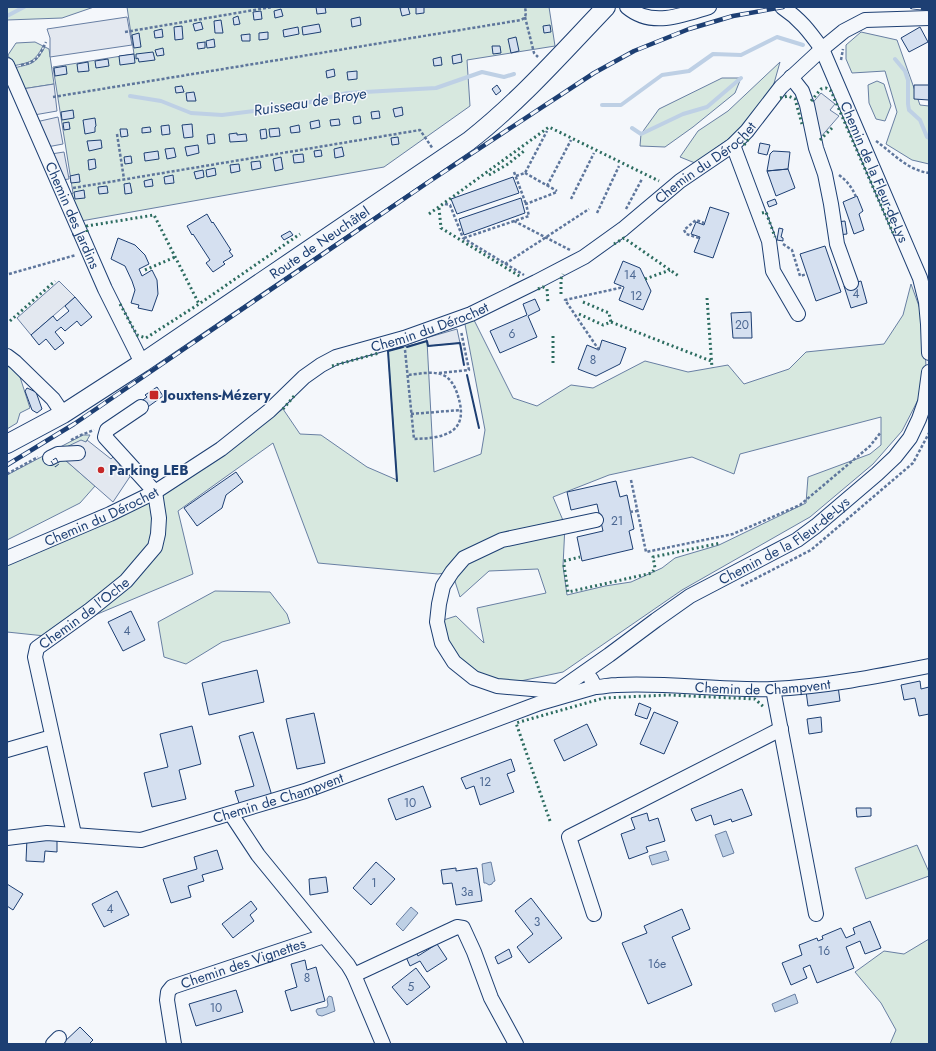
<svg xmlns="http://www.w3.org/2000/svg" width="936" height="1051" font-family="Jost,sans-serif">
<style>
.green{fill:#d7e8df;stroke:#687fa3;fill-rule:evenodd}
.parking{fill:#e3e8f0;stroke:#687fa3}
.water{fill:#bed0e5;stroke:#687fa3}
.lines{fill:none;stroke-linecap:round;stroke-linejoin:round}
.stream{stroke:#bed0e5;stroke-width:4}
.building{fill:#d5e0f0;stroke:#1d3f73}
.minor-casing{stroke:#1d3f73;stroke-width:16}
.major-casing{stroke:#1d3f73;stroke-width:20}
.path{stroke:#5e769c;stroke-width:2.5;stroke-dasharray:3 2;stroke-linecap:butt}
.minor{stroke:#f4f7fb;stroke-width:14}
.major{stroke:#f4f7fb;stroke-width:18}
.rail-casing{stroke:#1d3f73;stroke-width:4.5}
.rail{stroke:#f4f7fb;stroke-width:3;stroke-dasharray:9;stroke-linecap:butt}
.hedge{stroke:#2c6c60;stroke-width:3;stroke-dasharray:2 3;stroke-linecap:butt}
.fence{stroke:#1d3f73;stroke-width:1;stroke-dasharray:5 2;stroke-linecap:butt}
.wall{stroke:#1d3f73;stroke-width:2}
.poi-dot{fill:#c62828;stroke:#f4f7fb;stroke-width:1.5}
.labels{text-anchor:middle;stroke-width:3;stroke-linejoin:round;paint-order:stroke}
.number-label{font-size:12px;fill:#4b6792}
.street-label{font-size:14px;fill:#1d3f73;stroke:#f4f7fb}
.poi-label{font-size:14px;font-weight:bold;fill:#1d3f73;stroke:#f4f7fb;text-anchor:start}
.water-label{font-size:15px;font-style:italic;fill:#1d3f73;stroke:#f4f7fb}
</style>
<rect width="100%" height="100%" fill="#f4f7fb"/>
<!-- green -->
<path class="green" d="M7 7H94L62 18 7 20Z
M127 7H549L555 46 467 60 470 106 384 167 81 221 69 198 73 193 53 67 134 54Z
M861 32 897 40 920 105 929 106V164L912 160 886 144 897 112 885 71 852 73 846 59V45Z
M35 42 43 46C34 63 30 62 13 66L8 55 16 43Z
M45 47 49 49 54 84 22 89 14 68C34 63 34 65 45 47Z
M780 62 773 87 737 133 695 163 680 157 698 131 728 111Z
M722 78H741L735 93 693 127 665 147 640 146 641 134 659 109Z
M877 81 884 84 891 106 885 121 876 119 869 103 868 85Z
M911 284 924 320 926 368 919 398 902 431 873 464 810 517 682 590 563 672 497 686 454 662 437 622 456 616 484 643 477 608 546 593 538 569 489 571 460 597 452 572 438 574 318 563 273 443 178 511 193 574 45 636 7 632V565L162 496 283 409 300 434 321 435 367 467 397 480 388 351 427 341 434 472 481 454 485 430 464 319 472 316 513 398 537 406 571 385 593 388 645 361 688 372 728 365 744 384 789 369 806 352 884 344 903 315ZM881 417V445L870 454 808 477 806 503 719 545 675 558 662 568 631 582 605 586 567 595 563 566 565 525 553 497 609 475 692 457 734 474 740 454Z
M7 364 19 374 30 408 20 413 17 423 7 429Z
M83 435H90L86 442 56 452 95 486 80 503 7 540V475Z
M215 591 270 592 287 614 290 623 222 642 186 664 164 657 158 622Z
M917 845 929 872V876L866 899 855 868Z
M929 939V1044H890L896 1030 881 1003 855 972 884 951 904 954Z"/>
<!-- parking -->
<path class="parking" d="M127 17 132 45 50 57V38L47 29Z
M54 84 57 111 34 115 22 89Z
M821 93 835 104 830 110 839 116 813 146 804 113Z
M58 117 63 144 47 147 36 122Z
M64 152 69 179 62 180 51 154Z
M59 281 75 297 31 335 17 318Z
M457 329 460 343 428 346 426 338Z
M81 440 86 442 87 440 111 459 115 455 122 461 119 465 131 475 113 502 56 452Z"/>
<!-- water -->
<path class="water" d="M726 831 734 853 723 857 715 835Z
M666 851 669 860 652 865 649 856Z
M491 862 495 881 493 882 492 884 489 885 486 883H484L482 864Z
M411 907 418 913 403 931 396 924Z
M795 994 798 1003 775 1012 772 1004Z
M329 996 332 997 335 1011 322 1016 318 1015 316 1011 317 1009 327 1007 328 1005 327 999Z"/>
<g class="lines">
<!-- stream -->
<path class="stream" d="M7 16 24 7
M895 59 905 71 908 80V104L909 110 920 120 927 137 929 138
M130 96 161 101 191 113 222 115 294 106 347 93 436 88 482 72 504 77 514 74
M602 105H621L662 75 689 71 713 54 741 55 777 37 803 45
M632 128 641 134 683 114 707 107 741 78"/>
</g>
<!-- building -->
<path class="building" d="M316 7H325L326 13 317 14Z
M404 7H408L410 14 402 16 400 8Z
M416 7H424V13L416 14Z
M281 9 283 16 275 18 274 11Z
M261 11 262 19 254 20 253 12Z
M238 16 240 24 234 25 233 18Z
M360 17 361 25 352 27 351 19Z
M221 20 223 33H215L214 21Z
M201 22 203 29 195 31 193 24Z
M319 24 321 32 303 35 302 27Z
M550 25 551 32 544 33 543 26Z
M182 26 183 39 175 40 174 27Z
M298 27 299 34 284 37 283 30Z
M920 27 928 42 909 52 901 38Z
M162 29 163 37 155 38 154 31Z
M268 32V39L259 40V33Z
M139 33 141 47 134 48 132 35Z
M250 34V41H242L241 35Z
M516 37 519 51 511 53 508 39Z
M214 39 215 47 207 48 206 41Z
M205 42V48L198 49 197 43Z
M492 46H500L501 53 493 54Z
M163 48 164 55 157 56 155 50Z
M153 52 155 60 139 62 138 58 136 59V54Z
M134 54 135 63 120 65 119 56Z
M461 54 462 62 453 64 452 56Z
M441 57 442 65 434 66 433 59Z
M108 59 109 66 96 68 95 61Z
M88 62 89 71 78 72 77 64Z
M66 66 67 74 55 76 54 68Z
M334 69 335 76 327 78 326 71Z
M357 71V79L348 80 347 72Z
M497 85 501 91 496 95 492 89Z
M914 85H929V100L914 99Z
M182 86 184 92 176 93 175 87Z
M194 92 196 101H187L186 93Z
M402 107 403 115 395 117 393 109Z
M73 110 74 118 62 120 61 112Z
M379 111 380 118 372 119 371 112Z
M360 116 361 123 354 124 353 117Z
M95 118 96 126 95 127V132L85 134 83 120Z
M339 119 340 125 331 126 330 120Z
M319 120 320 127 311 129 310 122Z
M69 122 70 129 64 130 63 123Z
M192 124 193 137 184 138 182 125Z
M169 125 170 134 162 135 161 126Z
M299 125 300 132 291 133 290 127Z
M150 127 151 132 142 133V128Z
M279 128 280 136 270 137 269 129Z
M120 129H127L128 136 121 137Z
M266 129 267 138 261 139 260 130Z
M237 133V135L246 134 247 141 230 142 229 134Z
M214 134 215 143 208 144 207 135Z
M398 137 399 144 392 145 391 138Z
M101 140 102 148 89 151 87 141Z
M760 143 770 145 767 155 758 153Z
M198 145 199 153 187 156 185 147Z
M342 147 344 156 335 158 334 149Z
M174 148 176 157 167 159 165 149Z
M321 150 322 156 315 157 314 151Z
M158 151 159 159 145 161 144 153Z
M773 151 790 152 788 169 767 171 770 154Z
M303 154 304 162 294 163 293 155Z
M131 156 132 163 125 164 124 157Z
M281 157 283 169 275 171 273 159Z
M95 159 96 168 89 170 88 160Z
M260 161 261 168 252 170 251 162Z
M239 164 240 171 231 173 230 165Z
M215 168 216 175 207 177 206 170Z
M788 169 795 188 776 196 767 171Z
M203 170 204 177 196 179 194 172Z
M79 174 80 182 71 183 70 176Z
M173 175 174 183 165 184 164 177Z
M513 177 519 193 457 214 451 199Z
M152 179 153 186 145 187 144 181Z
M130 183 132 193 125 194 124 184Z
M107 186 108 193 99 194 98 187Z
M84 190 85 198 75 199 74 192Z
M857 196 863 211 859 214 864 230 854 234 843 202Z
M521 198 525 213 464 235 459 219Z
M775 199 777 204 769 207 767 202Z
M710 207 729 213 713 258 694 252 700 237 691 234 696 222 704 225Z
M207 214 212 223 213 222 231 250 229 251 233 256 223 262 225 264 213 272 206 263 210 260 193 234 192 235 187 226Z
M845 221 847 234 838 235 837 222Z
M779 228 783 229 781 237 783 238V241L777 240Z
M290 231 293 235 284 240 281 236Z
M118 238 135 245 145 255 149 264 139 269 142 276 152 270 157 280 158 294 152 311 138 308 139 305 131 303 135 290 132 281 125 266 111 259Z
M825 246 841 292 816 301 800 254Z
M623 261 640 268 651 291 643 310 619 300 624 287 614 283Z
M861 281 867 303 851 308 844 286Z
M75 297 92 317 81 326 77 321 65 331 61 327 55 332 64 343 55 350 46 339 39 345 31 335 53 316 57 321 69 311 65 306Z
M535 299 540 310 528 316 537 337 500 353 490 331 527 315 523 304Z
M751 312 752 338H733L731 313Z
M602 340 626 348 620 364 596 376 578 369 587 345 599 350Z
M157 387 163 396 145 409 140 402 147 397 145 395Z
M27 388 36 392 42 409 37 413 32 410 25 391Z
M236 472 243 482 226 495 222 508 197 526 184 508Z
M616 481 620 497 627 495 634 529 629 531 633 549 582 561 577 537 603 531 597 504 571 510 567 492Z
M131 611 145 640 123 651 108 622Z
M257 670 264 702 209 715 202 683Z
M920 681 921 689 929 687V714L919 716 915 698 904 700 901 685Z
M838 686 840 701 808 706 806 691Z
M639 703 651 708 647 719 635 715Z
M654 712 678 722 664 754 640 744Z
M314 713 325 763 297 769 286 719Z
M821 717 822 732 809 734 807 719Z
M587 724 597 745 564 761 554 740Z
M192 726 201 764 179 770 186 799 152 807 144 773 168 767 160 734Z
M253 732 272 796 240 806 235 791 254 786 239 736Z
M511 759 515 771 507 774 514 792 480 805 474 786 466 789 461 778Z
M423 786 431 807 396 820 388 799Z
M742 789 752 815 732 822 731 819 714 825 711 815 696 821 691 809Z
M856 808H871V816L857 817Z
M647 813 649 821 658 818 665 841 646 847 648 852 629 859 621 834 635 829 631 818Z
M27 838 57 839V852L45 851 44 862 26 861Z
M217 850 223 869 202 875 204 881 188 886 191 897 171 903 163 879 197 869 194 857Z
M376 862 395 879 371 905 353 888Z
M456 868V871L477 868 482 901 456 905 452 883 443 884 441 870Z
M326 877 328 892 310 895 309 879Z
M7 884 23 894 13 910 7 906Z
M117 891 129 915 104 927 92 904Z
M531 898 562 938 529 963 517 947 533 934 515 911Z
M251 901 257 909 250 915 254 921 233 938 222 924Z
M682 909 690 929 672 937 692 985 648 1004 622 943 647 933 644 926Z
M870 921 881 948 865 954 860 941 846 947 854 968 817 983 810 965 803 968 807 978 791 985 782 963 802 955 799 945 817 938 818 941 823 939 822 936 841 928 846 938 855 934 853 928Z
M437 944 447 959 427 972 420 961 410 966 406 957 416 952 418 956Z
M509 949 512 957 498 964 495 957Z
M305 960 307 970 316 967 325 1001 291 1011 285 991 297 987 291 964Z
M416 968 430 987 407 1005 392 987Z
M236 990 243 1012 196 1026 189 1004Z
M80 1027 93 1040 89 1044H62Z"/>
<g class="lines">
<defs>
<g id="minor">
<path d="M627 7C652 28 682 15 709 7"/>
<path id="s1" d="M782 7C800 19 809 31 822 49L920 278 926 302 928 324 929 353"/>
<path id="s2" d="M7 65 105 289 142 363"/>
<path d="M791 77 802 91 807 105 816 148 825 174 831 204 837 244 851 283"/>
<path d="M733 145 769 241 773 271 798 314"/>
<path d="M7 356 15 362 53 399 63 414"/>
<path d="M141 407 107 430 105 437 155 492"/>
<path d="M50 458 58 454 78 453"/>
<path id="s3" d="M7 558 110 514 155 492 221 449 269 411 304 377 321 365 336 357 404 338 471 314 536 282 584 257 623 229 680 181 733 145 747 131 781 87 822 49 844 31 865 20 929 18"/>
<path id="s4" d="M591 679 595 687C602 687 609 685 617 685 668 682 720 691 772 689 823 687 879 676 929 666"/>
<path d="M773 689 816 914"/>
<path d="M556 691 497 686 474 678 454 662 442 643 437 622 439 604 443 586 452 572 464 558 502 540 596 520"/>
<path id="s5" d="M549 697 609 655 656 620 690 596 797 540 816 526 877 474 895 457 910 438 919 419 925 402 929 372"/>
<path d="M7 750 52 737"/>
<path d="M231 814 258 855 348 965 354 975 383 1044"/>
<path id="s6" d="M74 834 35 657 37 648 90 610 126 581 155 547 158 534 159 518 155 492"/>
<path id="s7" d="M7 838 47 833 141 840 305 791 540 703 595 687"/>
<path d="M594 914 569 837 781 729"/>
<path d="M354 975 457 927 463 928 474 952 491 998 516 1044"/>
<path d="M53 1044 59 1038"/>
<path id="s8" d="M174 1044 167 1000 168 992 172 987 324 936"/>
</g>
<g id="major">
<path id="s9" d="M7 444 63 414 142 363 469 141C520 101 562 53 606 7"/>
</g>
</defs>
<!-- minor casing -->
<use href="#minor" class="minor-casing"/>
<!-- major casing -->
<use href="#major" class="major-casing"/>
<!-- path -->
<path class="path" d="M525 17 534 53 538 57
M125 32 272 7
M841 60 843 49
M21 65C37 62 39 57 46 42
M53 97 521 20C527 17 526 13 525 7
M117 134 124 179
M876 141C893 153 907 170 929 173
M514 172 526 204
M525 173 557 191
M839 175C847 181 852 187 856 197
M516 176 525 173 547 131
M547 186 571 140
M73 188 420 130 433 149
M571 199 594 153
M445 204 450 205 463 238 524 275
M626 209 642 179
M597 213 619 166
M514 221 570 250
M464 238 529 216 526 204 557 192
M699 238 686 234 684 230 696 220 704 223
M783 244 792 250 800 276 807 274
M505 264 589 209
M9 274 76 255
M405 350 414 439C443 438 470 434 458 396 456 389 452 380 445 376 435 370 419 374 408 375
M599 350 565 300 624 287
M439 373 469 370 461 331
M411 414 461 410
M71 440 81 435 94 430
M7 474 38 457
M631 480 646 552 733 534 800 505 870 446 881 432
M630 512 637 511
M741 586 811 550 913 463 929 433"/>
<!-- minor -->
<use href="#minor" class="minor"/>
<!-- major -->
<use href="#major" class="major"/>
<defs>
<path id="rail" d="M912 7 929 9
M7 465 74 424 430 181 594 73 634 51 689 29 733 16 783 7"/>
</defs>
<!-- rail casing -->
<use href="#rail" class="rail-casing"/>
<!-- rail -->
<use href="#rail" class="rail"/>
<!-- hedge -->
<path class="hedge" d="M780 98 788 96 795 99 802 124
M811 101 821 89 826 88 831 91 893 233
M820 140 832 128
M744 145 750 137
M489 175 508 164 524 151
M439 208 441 228 521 277
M762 213 766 212 775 237
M429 214 549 127 659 181
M87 232V226L154 215 199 304
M614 244 624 238 680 277
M145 270 175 257
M645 279 670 270
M538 289 543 287 547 289 548 304
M561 294V279L563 274
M707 298 712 368
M583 302 609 313 611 322
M120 304 137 335 146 338 199 304 300 234
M579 314 603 325 611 322 711 361
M10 321 55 281
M553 336V363
M332 366 379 353
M283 409 295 395
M564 561 580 557
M564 565 568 592 652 573 655 568 653 557 721 543
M550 821 516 723 604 698 668 695 755 699 765 708"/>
<!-- fence -->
<path class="fence" d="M56 458 59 464 55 467 51 461Z"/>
<!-- wall -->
<path class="wall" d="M407 347 427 341 428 346 460 343 464 365
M467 375 479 428
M397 481 388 351 403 347"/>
</g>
<!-- markers -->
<g class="poi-dot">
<rect x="149" y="390" width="10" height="10" rx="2"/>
<circle cx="101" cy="470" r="4"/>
</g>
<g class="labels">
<!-- number labels -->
<g class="number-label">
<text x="630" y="279">14</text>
<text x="856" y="298">4</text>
<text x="636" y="300">12</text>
<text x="742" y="329">20</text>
<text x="512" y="338">6</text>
<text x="593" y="364">8</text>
<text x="617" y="525">21</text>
<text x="127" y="635">4</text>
<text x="485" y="786">12</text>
<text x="410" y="807">10</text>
<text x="374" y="887">1</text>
<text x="467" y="896">3a</text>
<text x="110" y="913">4</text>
<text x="537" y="926">3</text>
<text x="824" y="955">16</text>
<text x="657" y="968">16e</text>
<text x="307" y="982">8</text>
<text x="411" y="991">5</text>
<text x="216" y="1012">10</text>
</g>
<!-- street labels -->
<g class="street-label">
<text dy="5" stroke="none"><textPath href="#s3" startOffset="811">Chemin du Dérochet</textPath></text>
<text dy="5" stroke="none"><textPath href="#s1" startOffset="192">Chemin de la Fleur-de-Lys</textPath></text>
<text dy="5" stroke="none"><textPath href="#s2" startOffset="164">Chemin des Jardins</textPath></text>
<text dy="5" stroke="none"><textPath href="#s9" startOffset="372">Route de Neuchâtel</textPath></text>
<text dy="5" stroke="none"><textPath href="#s3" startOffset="487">Chemin du Dérochet</textPath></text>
<text dy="5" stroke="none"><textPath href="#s3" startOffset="103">Chemin du Dérochet</textPath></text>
<text dy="5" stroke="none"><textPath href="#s5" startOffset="283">Chemin de la Fleur-de-Lys</textPath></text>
<text dy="5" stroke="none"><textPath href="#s6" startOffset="249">Chemin de l'Oche</textPath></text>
<text dy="5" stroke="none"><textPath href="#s4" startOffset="177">Chemin de Champvent</textPath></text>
<text dy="5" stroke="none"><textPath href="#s7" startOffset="278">Chemin de Champvent</textPath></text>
<text dy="5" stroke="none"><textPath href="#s8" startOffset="134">Chemin des Vignettes</textPath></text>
</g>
<!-- poi labels -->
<g class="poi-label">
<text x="163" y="400">Jouxtens-Mézery</text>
<text x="109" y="475">Parking LEB</text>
</g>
<!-- water labels -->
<g class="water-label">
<text transform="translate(310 102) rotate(-9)" y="5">Ruisseau de Broye</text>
</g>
</g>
<!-- border -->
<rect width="936" height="1051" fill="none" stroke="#1d3f73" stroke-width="16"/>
</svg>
